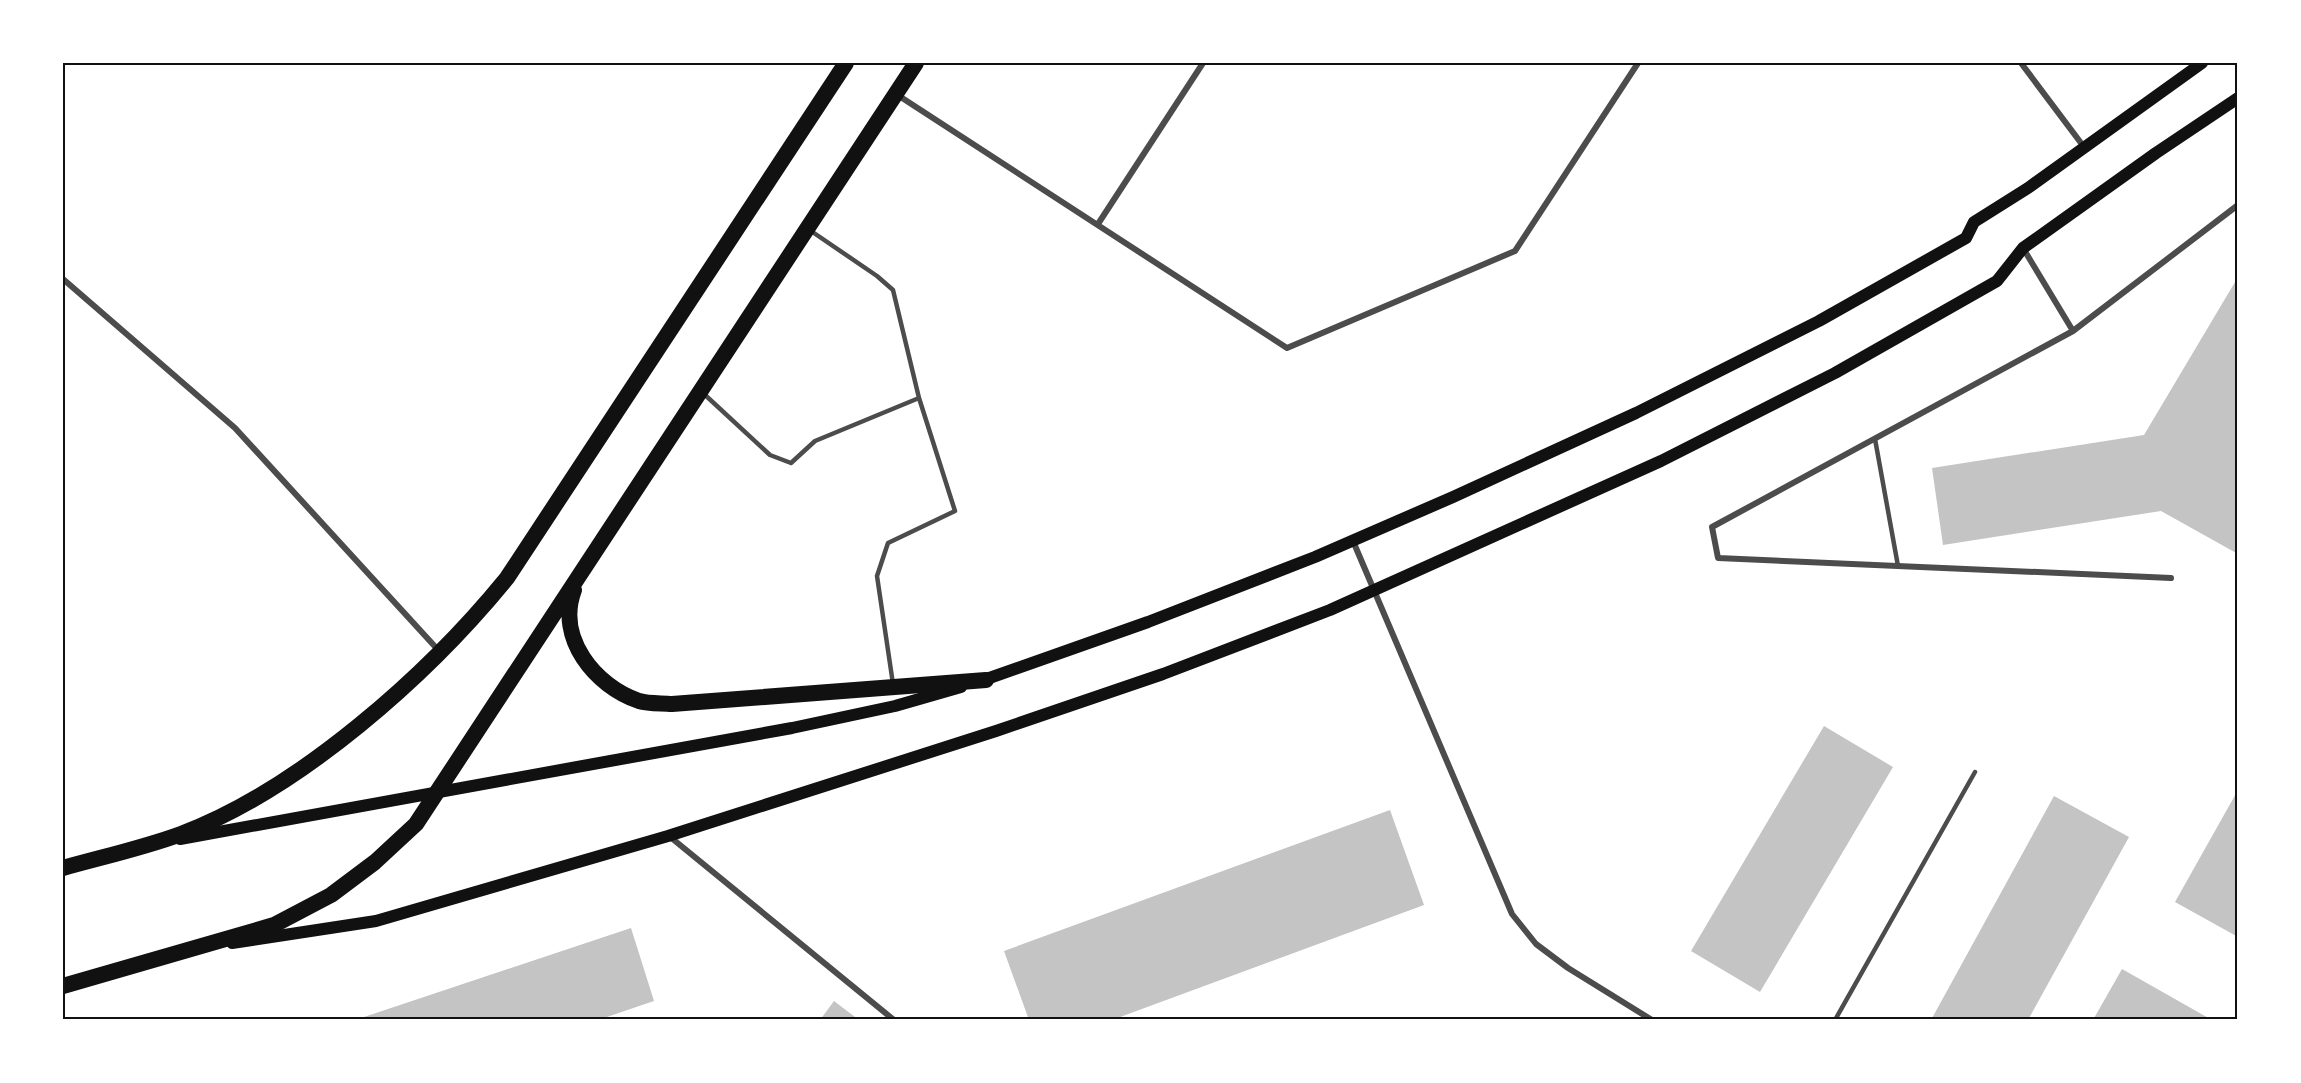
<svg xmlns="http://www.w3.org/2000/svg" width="2301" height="1083" font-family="Barlow,sans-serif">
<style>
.building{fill:#c4c4c4}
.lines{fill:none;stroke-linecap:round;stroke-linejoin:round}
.service{stroke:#4c4c4c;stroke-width:4.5}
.minor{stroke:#4c4c4c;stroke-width:6}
.secondary{stroke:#111;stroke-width:12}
.trunk{stroke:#111;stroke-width:16}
.neatline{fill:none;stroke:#111;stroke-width:2}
</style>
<rect width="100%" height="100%" fill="#fff"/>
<!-- building -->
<path class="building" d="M2238 277V554L2161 511 1943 545 1932 468 2144 435Z
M1824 726 1893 767 1760 992 1691 951Z
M2238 790V937L2175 902Z
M2054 796 2129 837 2028 1020H1931Z
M1390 810 1424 905 1112 1020H1029L1004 951Z
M631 928 654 1001 598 1020H355Z
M2122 969 2212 1020H2093Z
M834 1001 859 1020H820Z"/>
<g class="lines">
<!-- service -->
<path class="service" d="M811 231 877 276 893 290 919 398 955 511 888 543 877 576 893 684
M704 394 770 455 791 463 815 441 919 398
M1875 439 1898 566
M1835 1020 1975 772"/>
<!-- minor -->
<path class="minor" d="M2021 63 2084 147
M896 94 1287 348 1515 251 1638 63
M1098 224 1203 63
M2023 248 2073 331
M63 279 235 428 440 652
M1353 541 1512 914 1536 944 1568 968 1652 1020
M2171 578 1718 558 1712 527 2073 331 2238 205
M669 836 894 1020"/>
<!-- secondary -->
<path class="secondary" d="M978 682 1148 622 1315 557 1453 497 1636 413 1819 321 1966 238 1974 222 2028 188 2202 63
M180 839 792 728 895 706 961 687
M232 943 376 921 668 836 996 731 1163 674 1330 610 1661 461 1835 373 1997 281 2023 248 2156 153 2238 98"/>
<!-- trunk -->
<path class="trunk" d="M574 590C556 638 595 686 639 701 649 704 661 703 672 704L986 680
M63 868C102 857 143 848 181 834 300 789 428 675 507 578L846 63
M63 986 274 925 331 895 375 862 416 824 916 63"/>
</g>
<!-- border -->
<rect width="2301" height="1083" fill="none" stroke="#ffffff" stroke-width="129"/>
<rect x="64" y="64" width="2172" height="954" class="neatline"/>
</svg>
